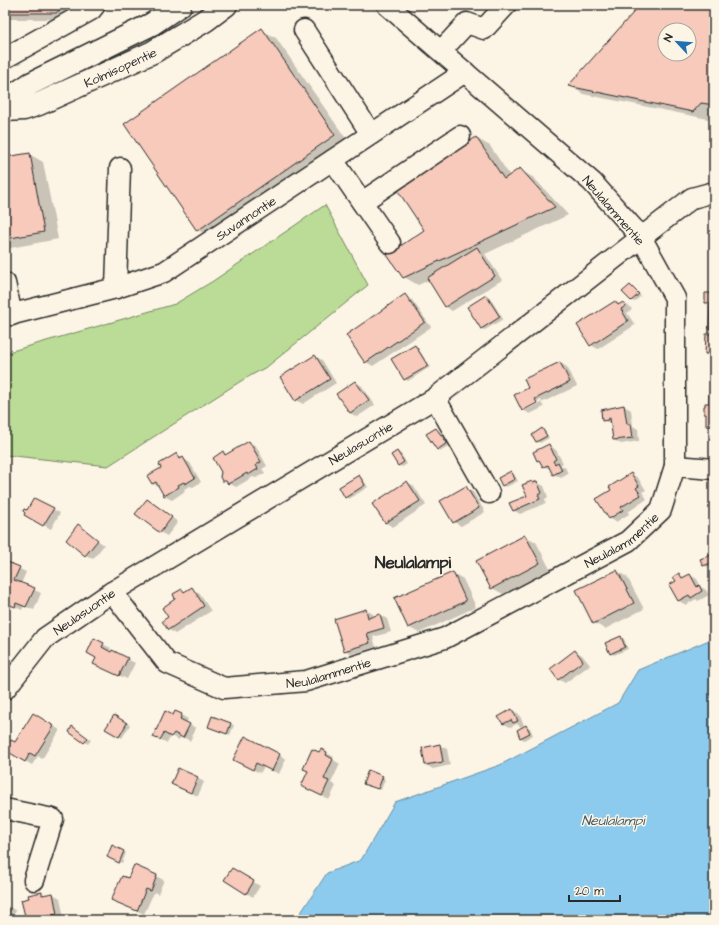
<svg xmlns="http://www.w3.org/2000/svg" width="719" height="925" font-family="'Architects Daughter',sans-serif">
<style>
.green{fill:#bbdc96;stroke:#738460}
.water{fill:#8dcbee;stroke:#668ba0}
.shadow{fill:#0003;fill-rule:evenodd}
.building{fill:#f7cabb;stroke:#2b2b2b;fill-rule:evenodd}
.lines{fill:none;stroke-linecap:round;stroke-linejoin:round}
.minor-casing{stroke:#2b2b2b;stroke-width:23}
.major-casing{stroke:#2b2b2b;stroke-width:25}
.minor{stroke:#fcf5e5;stroke-width:20}
.major{stroke:#fcf5e5;stroke-width:22}
.labels{text-anchor:middle;stroke-width:3;stroke-linejoin:round;paint-order:stroke}
.street-label{font-size:13px;fill:#2b2b2b;stroke:#fcf5e5}
.water-label{font-size:14px;font-style:italic;fill:#485b66;stroke:#fcf5e5}
.district-label{font-size:17px;font-weight:bold;fill:#2b2b2b;stroke:#fcf5e5}
</style>
<rect width="100%" height="100%" fill="#fcf5e5"/>
<filter id="ink" filterUnits="userSpaceOnUse"><feTurbulence type="fractalNoise" baseFrequency=".025" numOctaves="2"/><feDisplacementMap in="SourceGraphic" scale="8" xChannelSelector="R" yChannelSelector="G"/><feConvolveMatrix kernelMatrix="1 2 1 2 8 2 1 2 1" color-interpolation-filters="sRGB"/></filter>
<g filter="url(#ink)">
<!-- green -->
<path class="green" d="M325 205 368 285 268 366 241 381 108 466 5 455V353L175 304 213 281Z"/>
<!-- water -->
<path class="water" d="M714 638V920H270L298 917 327 873 361 860 395 802 500 765 618 703 638 670Z"/>
<!-- shadow -->
<path class="shadow" d="M5 5H84L67 19H5Z
M641 5H714V112L708 119 583 94 570 86ZM665 30H689V54H665Z
M262 30 276 38 349 143 212 238 198 230Z
M476 138 490 146 510 176 520 170 534 178 568 215 485 254 502 280 452 311 445 306 429 280 418 285 404 277 426 230Z
M29 154 43 162 58 239 5 249V158Z
M630 286 641 296 634 302 631 300Z
M405 296 412 300 431 327 373 366 366 362Z
M486 296 490 298 503 319 485 330 482 329 469 308Z
M615 302 620 305 623 303 630 307 632 310 627 313 635 325 598 349 591 345Z
M714 335V357L706 353Z
M415 346 418 348 430 367 408 381 405 379Z
M315 356 322 360 336 383 303 404 296 400Z
M560 363 567 367 577 386 541 403 544 407 530 414 523 410 529 388ZM541 400 542 402 526 410V408Z
M714 369V430L707 426V415L705 413 710 404Z
M355 382 362 386 375 405 357 417 350 413Z
M624 406 631 410 633 426 638 429 639 441 621 444 614 440 612 424 603 420Z
M436 429 439 431 450 445 441 451 438 449Z
M542 430 545 431 549 438 540 443 537 441Z
M249 442 256 446 267 466 262 469 265 473 256 478 253 477 236 487 223 480V453L227 455Z
M549 445 556 450 563 463 560 465 565 467 568 474 561 478 554 474 552 470 543 466 542 463 538 460Z
M397 452 401 454 407 464 402 467 398 465Z
M177 454 190 463 201 482 193 487 190 486 184 489 185 491 172 500 164 496 160 487 153 484 149 476 163 468Z
M511 472 514 474 518 481 506 487 503 485Z
M631 474 638 478 646 490 642 492 647 499 628 512 629 514 616 522 609 518 612 491Z
M359 476 362 478 368 487 349 499 346 497Z
M407 482 414 486 426 505 393 527 386 523 374 504Z
M532 482 534 483 536 482 544 486 548 497 545 499 546 503 520 514 513 510 528 496Z
M466 488 473 492 485 512 461 526 454 522Z
M148 500 178 522 167 536 160 532Z
M53 509 60 513 51 529 25 515Z
M78 526 104 545 93 559 86 555Z
M525 536 536 542 550 569 503 594 492 588Z
M714 555V565L707 567 704 565Z
M5 562 26 572 21 584 41 593 34 610 24 606 22 610 13 606 5 601Z
M617 571 627 577 644 609 605 629 594 623Z
M453 573 463 579 476 607 419 633 408 627Z
M679 575 685 578 690 575 697 579 701 587 706 590 709 595 698 601 696 599 686 605 679 601 670 585 677 582Z
M192 589 199 593 211 611 175 634 168 629 170 618 182 590 186 592Z
M366 610 373 614V617L380 615 387 619 391 632 373 637 376 647 352 654 345 650Z
M621 637 624 639 628 649 614 655 611 653Z
M94 640 111 648 109 652 112 653 113 652 135 663 127 679 94 664 97 658Z
M575 651 582 655 590 665 565 683 558 679Z
M512 710 519 714 524 725 521 727 517 724 510 727 503 723Z
M33 714 60 730 42 759 38 756 32 765 6 750 15 743Z
M181 715 188 719 186 723 196 728 190 741 181 736 179 740 171 736 167 743 154 736 173 717Z
M114 716 130 725 122 738 107 729Z
M230 724 234 725 230 735 213 728Z
M526 726 530 728 533 735 524 740 521 738 518 731Z
M76 730 91 740 88 744 70 731Z
M439 745 447 749 450 765 433 769 426 765Z
M321 750 334 757 332 759 340 764 331 783 336 786 329 800 302 786Z
M279 755 286 759 279 774 264 767 260 773 241 764Z
M382 777 385 779 381 790 367 785Z
M197 778 204 782 198 796 179 788Z
M123 851 126 853 122 863 111 859Z
M134 866 164 880 158 894 154 892 144 914 113 900 128 879Z
M232 869 260 886 253 897 226 880Z
M41 893 45 896 53 894 60 898 64 918 52 920H27L22 900 30 899Z
M5 904 16 911 10 920H5Z"/>
<!-- building -->
<path class="building" d="M5 5H66L56 13H5Z
M640 5H714V105L701 103 693 112 568 86ZM665 30H689V54H665Z
M262 28 335 135 197 231 124 124Z
M476 137 504 179 520 168 555 207 403 278 387 255 424 230 398 191Z
M30 153 44 232 5 239V157Z
M477 247 495 276 445 307 427 278Z
M630 285 639 294 631 301 622 292Z
M705 293H714V329H709L710 303H705Z
M405 294 425 322 365 363 346 335Z
M486 295 500 317 481 329 467 307Z
M615 301 618 305 623 302 626 306 621 309 628 321 590 346 577 325Z
M706 334H714V354H705Z
M415 345 428 366 404 380 391 359Z
M315 355 330 379 295 401 280 377Z
M560 362 570 382 535 399 537 403 522 411 514 395 528 388 524 379Z
M710 368H714V428V426H706V414H704V406H705V403H709Z
M355 381 369 400 350 413 336 394Z
M624 405 627 424H631L633 438 613 440 610 418 608 419V420L602 421 601 410Z
M436 428 447 443 437 450 426 434Z
M542 428 547 436 536 442 532 435Z
M249 441 261 462 256 465 258 469 248 475 247 473 228 484 226 481H222L220 477 221 472 213 458 223 451 225 455Z
M549 444 556 459 553 461 555 464 558 462 562 470 553 475 548 465 543 467 539 460 537 461 533 452Z
M397 451 404 462 398 466 391 455Z
M177 453 180 459 183 457 195 478 185 484 184 482 178 485 179 487 164 496 156 482 152 484 147 476 161 468 159 464Z
M511 471 515 479 502 486 498 478Z
M631 473 639 486 636 488 641 495 621 507 623 510 609 519 596 499 611 490 609 487Z
M359 475 365 485 345 498 339 487Z
M407 481 420 501 385 523 372 504Z
M532 481 533 483 537 481 542 493 538 495 540 499 513 511 509 503 527 496 522 485Z
M466 486 479 508 453 523 440 501Z
M34 498 54 508 43 526 24 515 25 513 23 511 24 509 27 510Z
M147 499 172 517 160 533 135 514Z
M78 524 98 540 85 556 66 540Z
M525 535 540 563 491 589 476 561Z
M714 554V562L703 566 700 559Z
M5 561 20 567 14 580 35 588 26 607 16 603 15 607 5 603Z
M617 570 634 603 593 624 576 590Z
M453 572 466 601 408 628 394 598Z
M679 573 682 578 690 574 697 587 699 585 702 591 691 598 689 595 678 601 669 585 676 581 673 577Z
M192 587 204 606 168 630 162 621 168 617 162 608 175 599 173 594 182 589 184 592Z
M366 609 368 618 380 614 384 628 367 633 370 643 344 651 334 619Z
M621 636 625 647 610 654 605 643Z
M94 638 104 643 102 647 111 652 112 650 128 658 119 676 93 664 96 658 87 653Z
M575 650 583 661 558 680 550 669Z
M512 709 518 721 513 723 511 720 503 724 498 717Z
M165 711 173 715 175 711 182 714 180 719 190 724 183 738 174 733 171 737 164 733 160 740 153 737Z
M33 713 54 726 35 756 30 753 25 762 5 750 11 740 15 742Z
M114 715 127 723 119 737 105 729Z
M212 716 231 723 227 734 208 727Z
M526 725 530 733 520 738 517 730Z
M72 726 88 738 84 743 69 732Z
M245 736 280 754 272 771 256 763 253 770 233 760Z
M440 744 443 762 425 765 422 748Z
M312 749 319 752 321 749 327 752 326 755 333 759 324 779 329 781 322 796 301 786 308 771 303 769Z
M178 768 198 777 191 793 171 784Z
M368 770 383 776 378 789 363 784Z
M112 845 124 851 119 863 107 857Z
M134 865 157 875 151 891 146 889 137 911 111 900 122 876 128 878Z
M232 868 254 881 246 894 224 880Z
M42 892V895L53 893 57 914 26 920 21 900 29 898 28 895Z"/>
<g class="lines">
<defs>
<g id="minor">
<path d="M304 30 371 134"/>
<path d="M441 51 467 23 484 29 506 5"/>
<path d="M5 58 91 10 95 5"/>
<path d="M333 160 390 243"/>
<path d="M362 202 460 136"/>
<path d="M5 283 12 315"/>
<path d="M116 288 120 168"/>
<path id="s1" d="M5 316 116 288 164 272 465 72"/>
<path d="M435 398 489 493"/>
<path d="M675 466 714 469"/>
<path id="s2" d="M112 592 167 663 224 688 306 681 445 638 628 541 661 510 675 466V298L641 237 592 182 387 5"/>
<path id="s3" d="M5 689 45 638 112 592 435 398 692 198 714 192"/>
<path d="M5 809 53 819 34 880"/>
</g>
<g id="major">
<path d="M5 101 30 84 152 24 180 5"/>
<path id="s4" d="M5 110 24 109 39 104 153 52 206 20 226 5"/>
</g>
</defs>
<!-- minor casing -->
<use href="#minor" class="minor-casing"/>
<!-- major casing -->
<use href="#major" class="major-casing"/>
<!-- minor -->
<use href="#minor" class="minor"/>
<!-- major -->
<use href="#major" class="major"/>
</g>
</g>
<g class="labels">
<!-- street labels -->
<g class="street-label">
<text dy="5" stroke="none"><textPath href="#s4" startOffset="124">Kolmisopentie</textPath></text>
<text transform="translate(614 210) rotate(49)" y="5">Neulalammentie</text>
<text dy="5" stroke="none"><textPath href="#s1" startOffset="263">Suvannontie</textPath></text>
<text dy="5" stroke="none"><textPath href="#s3" startOffset="436">Neulasuontie</textPath></text>
<text dy="5" stroke="none"><textPath href="#s2" startOffset="582">Neulalammentie</textPath></text>
<text dy="5" stroke="none"><textPath href="#s3" startOffset="112">Neulasuontie</textPath></text>
<text dy="5" stroke="none"><textPath href="#s2" startOffset="258">Neulalammentie</textPath></text>
</g>
<!-- water labels -->
<g class="water-label">
<text x="613" y="825">Neulalampi</text>
</g>
<!-- district labels -->
<g class="district-label">
<text x="413" y="568">Neulalampi</text>
</g>
</g>
<!-- margin -->
<rect width="719" height="925" fill="none" stroke="#fcf5e5" stroke-width="20"/>
<rect x="10" y="10" width="699" height="905" fill="none" stroke="#2b2b2b" stroke-width="1.5" filter="url(#ink)"/>
<!-- north arrow -->
<g transform="translate(677 42) rotate(296)"><circle r="19" fill="#fcf5e5" stroke="#a8a49b"/>
<path d="M0-3L7 15L0 10L-7 15Z" fill="#1f6fb2"/>
<text y="-6" font-size="11" font-weight="bold" text-anchor="middle" fill="#2b2b2b">N</text>
</g>
<!-- scale -->
<path d="M569 895v6h51v-6" fill="none" stroke="#2b2b2b" stroke-width="2"/>
<text x="575" y="895" font-size="12" fill="#2b2b2b" stroke="#fcf5e5" stroke-width="3" paint-order="stroke">20 m</text>
</svg>
